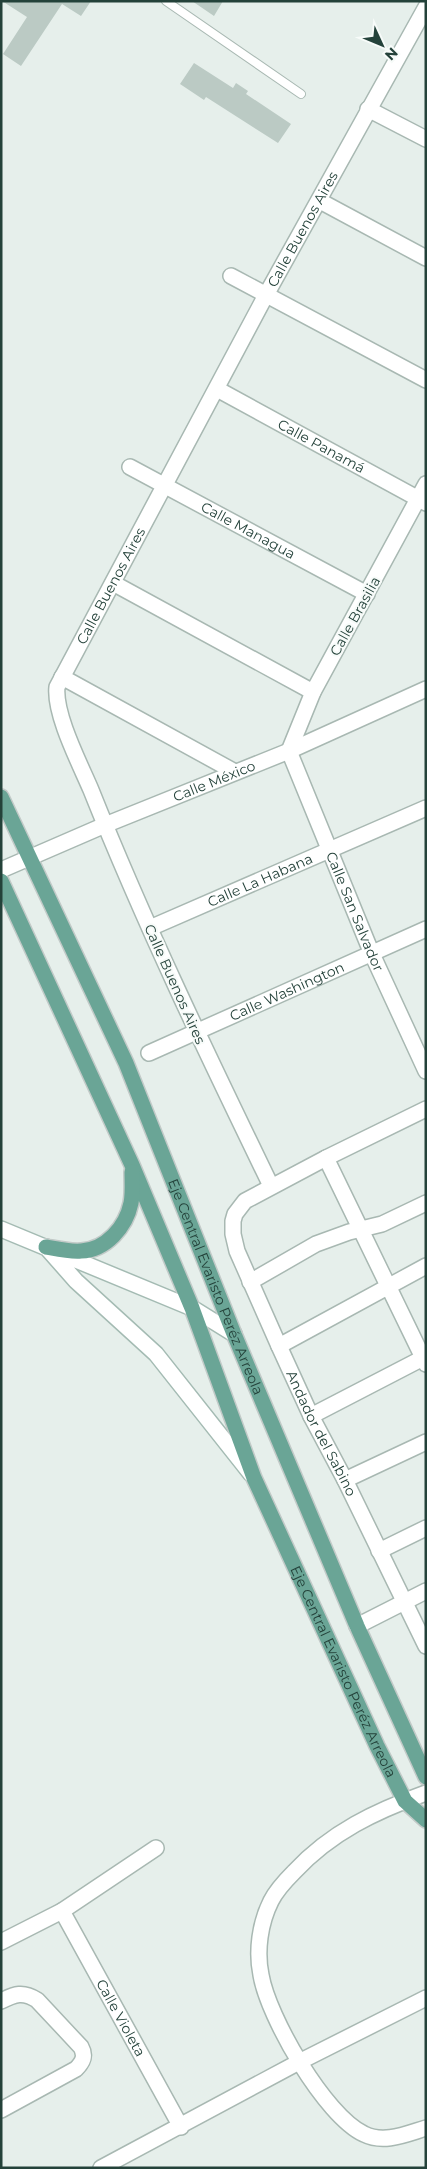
<svg xmlns="http://www.w3.org/2000/svg" width="427" height="2169" font-family="Montserrat,sans-serif">
	<rect width="100%" height="100%" fill="#e6efeb"/>
	<path fill="#bbcac4" d="M 2,1 L 91,1 L 81,16 L 62,4 L 21,66 L 3,54 L 27,17 Z
		M 192,1 L 223,1 L 214,16 Z
		M 194,63 L 233,88 L 236,83 L 248,91 L 246,94 L 291,124 L 278,143 L 206,97 L 204,100 L 180,84 Z"/>
	<g fill="none" stroke-linecap="round" stroke-linejoin="round">
		<g stroke="#a8b8b2" stroke-width="10">
			<path id="lane" d="M 166,1 L 301,94"/>
		</g>
		<g stroke="#a8b8b2" stroke-width="18">
			<g id="street">
				<path d="M 368,109 L 426,139"/>
				<path d="M 320,201 L 426,258"/>
				<path d="M 231,276 L 426,380"/>
				<path id="s1" d="M 217,389 L 426,503"/>
				<path id="s2" d="M 130,467 L 367,594"/>
				<path id="s3" d="M 426,484 L 313,692 L 289,751 L 372,954 L 426,1071"/>
				<path d="M 113,583 L 313,692"/>
				<path d="M 62,677 L 235,772"/>
				<path id="s4" d="M 1,870 L 105,825 L 289,751 L 426,689"/>
				<path id="s5" d="M 150,928 L 426,808"/>
				<path id="s6" d="M 149,1053 L 426,929"/>
				<path id="s7" d="M 426,1109 L 326,1158 L 245,1201 L 235,1214 L 233,1221 L 233,1234 L 237,1251 L 279,1346 L 311,1416 L 345,1480 L 426,1646"/>
				<path d="M 326,1158 L 426,1364"/>
				<path id="s8" d="M 271,1186 C 208,1056 145,925 91,790 C 80,764 54,714 57,687 L 266,295 L 426,7"/>
				<path d="M 250,1282 L 316,1244 L 349,1232 L 382,1224 L 426,1203"/>
				<path d="M 279,1346 L 426,1266"/>
				<path d="M 311,1416 L 423,1358"/>
				<path d="M 345,1480 L 426,1442"/>
				<path d="M 379,1551 L 426,1528"/>
				<path d="M 357,1626 L 426,1591"/>
				<path d="M 426,1793 C 376,1811 331,1832 294,1872 C 286,1880 276,1891 271,1901 C 260,1923 256,1951 261,1975 C 268,2017 325,2116 364,2134 C 384,2144 406,2134 426,2128"/>
				<path id="s9" d="M 62,1911 L 181,2127"/>
				<path d="M 1,1942 L 62,1911 L 156,1848"/>
				<path d="M 1,2001 C 15,1994 23,1991 37,2000 L 81,2047 C 86,2056 83,2062 76,2069 L 1,2110"/>
				<path d="M 101,2168 L 299,2062 L 426,1998"/>
			</g>
		</g>
		<g stroke="#a4bbb3" stroke-width="18">
			<path id="secondary" d="M 1,1229 L 192,1308 L 234,1334
				M 46,1247 L 76,1281 L 156,1354 L 251,1474"/>
		</g>
		<g stroke="#c2cac8" stroke-width="18">
			<g id="primary">
				<path id="s10" d="M 1,797 L 126,1063 L 234,1334 L 357,1626 L 426,1777"/>
				<path id="s11" d="M 1,881 L 132,1165 L 192,1308 L 254,1478 L 377,1746 L 405,1801 L 426,1820"/>
				<path d="M 46,1247 C 57,1249 70,1252 81,1251 C 106,1250 126,1227 131,1203 C 133,1193 132,1182 132,1172"/>
			</g>
		</g>
		<use href="#lane" stroke="#fff" stroke-width="8"/>
		<use href="#street" stroke="#fff" stroke-width="15"/>
		<use href="#secondary" stroke="#fff" stroke-width="15"/>
		<use href="#primary" stroke="#6aa596" stroke-width="15"/>
	</g>
	<g text-anchor="middle" dominant-baseline="central" stroke-width="4" stroke-linejoin="round" paint-order="stroke">
		<g font-size="14" fill="#24423a" stroke="#f7fbf9">
			<text stroke="none"><textPath href="#s8" startOffset="1064">Calle Buenos Aires</textPath></text>
			<text stroke="none"><textPath href="#s1" startOffset="119">Calle Panamá</textPath></text>
			<text stroke="none"><textPath href="#s2" startOffset="134">Calle Managua</textPath></text>
			<text stroke="none"><textPath href="#s8" startOffset="659">Calle Buenos Aires</textPath></text>
			<text transform="translate(355 616) rotate(-61)">Calle Brasilia</text>
			<text stroke="none"><textPath href="#s4" startOffset="231">Calle México</textPath></text>
			<text stroke="none"><textPath href="#s5" startOffset="120">Calle La Habana</textPath></text>
			<text stroke="none"><textPath href="#s3" startOffset="474">Calle San Salvador</textPath></text>
			<text transform="translate(175 984) rotate(66)">Calle Buenos Aires</text>
			<text stroke="none"><textPath href="#s6" startOffset="151">Calle Washington</textPath></text>
			<text stroke="none"><textPath href="#s10" startOffset="535">Eje Central Evaristo Peréz Arreola</textPath></text>
			<text stroke="none"><textPath href="#s7" startOffset="458">Andador del Sabino</textPath></text>
			<text stroke="none"><textPath href="#s11" startOffset="862">Eje Central Evaristo Peréz Arreola</textPath></text>
			<text stroke="none"><textPath href="#s9" startOffset="122">Calle Violeta</textPath></text>
		</g>
	</g>
	<rect width="427" height="2169" fill="none" stroke="#24423a" stroke-width="5"/>
	<g transform="translate(382 45) rotate(134)" stroke="#f7fbf9" stroke-width="4" paint-order="stroke">
	<path d="M0-4L9 19L0 12L-9 19Z" fill="#24423a"/>
	<text y="-8" font-size="14" font-weight="bold" text-anchor="middle" fill="#24423a">N</text>
	</g>
</svg>
